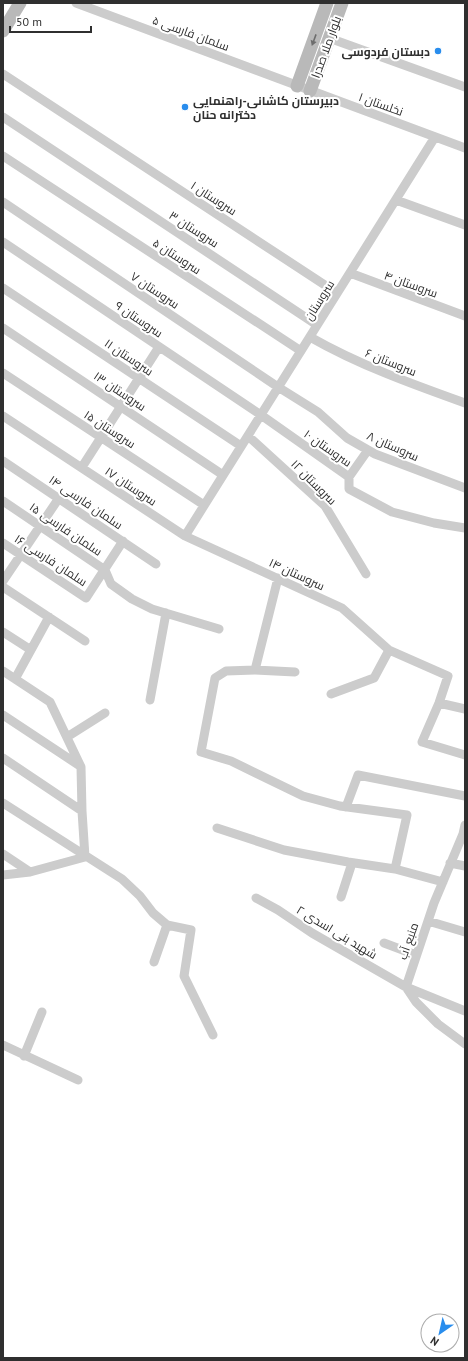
<svg xmlns="http://www.w3.org/2000/svg" width="468" height="1361" font-family="'PT Sans',Cairo,sans-serif">
	<rect width="100%" height="100%" fill="#fff"/>
	<g fill="none" stroke-linecap="round" stroke-linejoin="round">
		<path stroke="#ccc" stroke-width="9" d="M 76,3 L 465,148
			M 329,38 L 465,87
			M 3,74 L 337,293
			M 3,117 L 317,325
			M 3,156 L 301,351
			M 396,200 L 465,225
			M 3,202 L 278,387 L 318,412 L 347,438 L 375,454 L 465,488
			M 3,242 L 261,415 L 349,477 L 349,489 L 392,512 L 434,523 L 465,528
			M 350,273 L 465,316
			M 3,288 L 241,446
			M 3,328 L 223,475
			M 310,337 C 359,365 412,384 465,403
			M 3,373 L 204,505
			M 3,416 L 185,536 L 342,608 L 389,650 L 448,676 L 439,703 L 422,742 L 465,755
			M 248,436 L 325,506 L 366,574
			M 3,461 L 156,564
			M 82,467 L 159,347
			M 349,477 L 368,450
			M 3,501 L 105,570 L 111,584 L 132,599 L 152,609 L 219,629
			M 185,536 L 435,137
			M 3,543 L 86,598 L 123,541
			M 278,578 L 255,670 L 295,672
			M 3,581 L 59,498
			M 3,587 L 85,641
			M 3,632 L 31,650
			M 255,670 L 226,671 L 215,678 L 201,752 L 231,761 L 303,796 L 340,806 L 407,815 L 395,869
			M 3,671 L 50,702 L 81,767 L 82,811 L 85,857
			M 15,679 L 49,617
			M 331,694 L 374,678 L 389,650
			M 150,700 L 166,613
			M 439,703 L 465,709
			M 3,715 L 80,766
			M 67,737 L 105,713
			M 3,758 L 82,811
			M 3,803 L 122,879 L 140,896 L 153,913 L 167,925 L 191,930 L 184,976 L 213,1035
			M 346,807 L 358,775 L 465,796
			M 465,825 L 463,834 L 434,903 L 406,987 L 416,1002 L 438,1024 L 465,1044
			M 217,828 L 284,850 L 348,862 L 395,869 L 443,882
			M 3,854 L 30,872
			M 450,863 L 465,866
			M 3,875 L 30,872 L 85,857
			M 341,897 L 352,863
			M 256,898 L 278,910 L 312,933 L 406,987 L 465,1011
			M 428,921 L 465,932
			M 384,943 L 416,955
			M 154,962 L 167,925
			M 3,1045 L 78,1080
			M 24,1056 L 42,1012"/>
		<path stroke="#b9b9b9" stroke-width="13" d="M 3,31 L 20,3
			M 297,86 L 327,3
			M 310,91 L 342,3"/>
	</g>
	<defs><path id="oneway-solid" d="M-6-.8H1V-3.2L6.5 0L1 3.2V.8H-6Z"/></defs>
	<use fill="#6d6d6d" href="#oneway-solid" transform="translate(314 40) rotate(110)"/>
	<g fill="#298ded" stroke="#fff" stroke-width="1.5">
		<circle cx="438" cy="51" r="4"/>
		<circle cx="185" cy="107" r="4"/>
	</g>
	<g text-anchor="middle" dominant-baseline="central" stroke-width="4" stroke-linejoin="round" paint-order="stroke">
		<g font-size="12" fill="#2f2f2f" stroke="#fff">
			<text transform="translate(191 33) rotate(20)">سلمان فارسی ۵</text>
			<text transform="translate(326 47) rotate(-70)">بلوار ملا صدرا</text>
			<text transform="translate(381 104) rotate(20)">نخلستان ۱</text>
			<text transform="translate(214 198) rotate(33)">سروستان ۱</text>
			<text transform="translate(194 229) rotate(33)">سروستان ۳</text>
			<text transform="translate(177 256) rotate(33)">سروستان ۵</text>
			<text transform="translate(411 284) rotate(20)">سروستان ۴</text>
			<text transform="translate(155 290) rotate(34)">سروستان ۷</text>
			<text transform="translate(319 300) rotate(-58)">سروستان</text>
			<text transform="translate(139 319) rotate(34)">سروستان ۹</text>
			<text transform="translate(129 357) rotate(34)">سروستان ۱۱</text>
			<text transform="translate(391 362) rotate(22)">سروستان ۶</text>
			<text transform="translate(120 391) rotate(34)">سروستان ۱۳</text>
			<text transform="translate(110 429) rotate(33)">سروستان ۱۵</text>
			<text transform="translate(393 446) rotate(24)">سروستان ۸</text>
			<text transform="translate(328 448) rotate(35)">سروستان ۱۰</text>
			<text transform="translate(314 482) rotate(45)">سروستان ۱۲</text>
			<text transform="translate(131 486) rotate(34)">سروستان ۱۷</text>
			<text transform="translate(86 502) rotate(34)">سلمان فارسی ۱۴</text>
			<text transform="translate(66 529) rotate(34)">سلمان فارسی ۱۵</text>
			<text transform="translate(51 560) rotate(33)">سلمان فارسی ۱۶</text>
			<text transform="translate(297 574) rotate(25)">سروستان ۱۴</text>
			<text transform="translate(337 932) rotate(31)">شهید بنی اسدی ۲</text>
			<text transform="translate(408 941) rotate(-71)">منبع آب</text>
		</g>
		<g font-size="12" font-weight="bold" fill="#2f2f2f" stroke="#fff" text-anchor="end">
			<text x="430" y="51">دبستان فردوسی</text>
			<text x="193" y="100" text-anchor="start">دبیرستان کاشانی-راهنمایی<tspan x="193" dy="14">دخترانه حنان</tspan></text>
		</g>
	</g>
	<rect width="468" height="1361" fill="none" stroke="#2f2f2f" stroke-width="8"/>
	<g transform="translate(440 1333) rotate(214)"><circle r="19" fill="#ffffff" stroke="#acacac"/>
	<path d="M0-3L7 15L0 10L-7 15Z" fill="#298ded"/>
	<text y="-6" font-size="11" font-weight="bold" text-anchor="middle" fill="#2f2f2f">N</text>
	</g>
	<path d="M10 26v6h81v-6" fill="none" stroke="#2f2f2f" stroke-width="2"/>
	<text x="16" y="26" font-size="12" fill="#2f2f2f" stroke="#ffffff" stroke-width="3" paint-order="stroke">50 m</text>
</svg>
